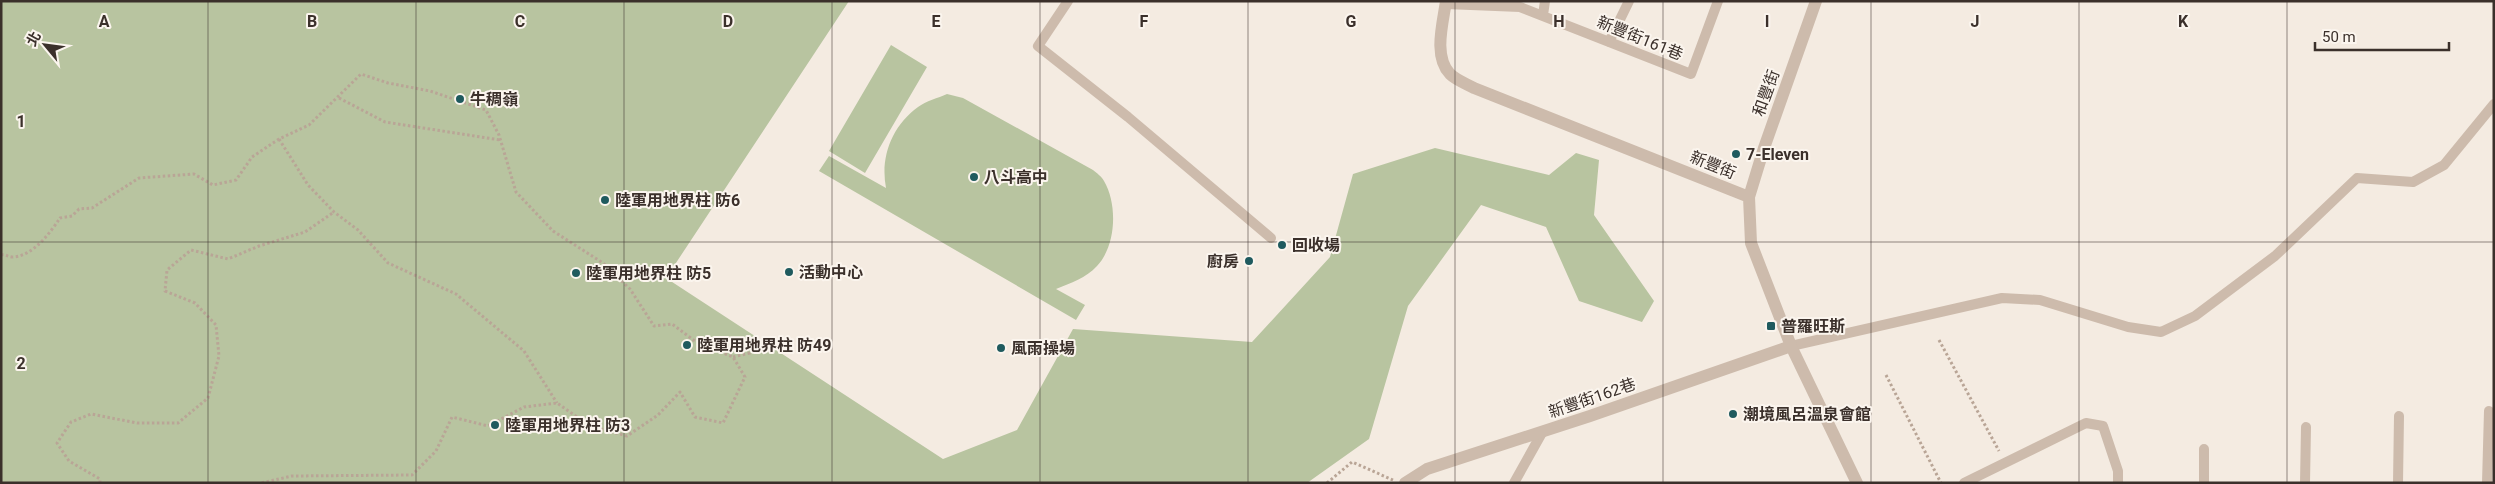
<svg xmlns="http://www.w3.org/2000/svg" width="2495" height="484" font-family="Roboto,'Noto Sans TC',sans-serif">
	<rect width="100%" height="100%" fill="#f4ebe1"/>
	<path fill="#b8c4a0" d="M 1,1 L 849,1 L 666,278 L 943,459 L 1017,430 L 1073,329 L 1252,342 L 1330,257 L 1353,174 L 1435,148 L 1549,175 L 1576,153 L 1599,160 L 1594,215 L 1654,301 L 1642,322 L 1579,301 L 1546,227 L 1481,205 L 1408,306 L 1369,439 L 1307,483 L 1,483 Z
		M 891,45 L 927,67 L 865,173 L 829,151 Z
		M 947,94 L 963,98 L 1093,170 C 1097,173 1102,177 1104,181 C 1118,205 1116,246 1097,266 C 1086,278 1071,283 1056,289 L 1085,305 L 1076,320 L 819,171 L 829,156 L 886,188 C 880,157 892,126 918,107 C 926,101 938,98 947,94 Z"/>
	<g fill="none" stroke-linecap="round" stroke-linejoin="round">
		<path stroke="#b9a596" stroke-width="3" stroke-dasharray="2.5 2.5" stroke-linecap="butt" d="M 339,98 L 385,122 L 500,140
			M 279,139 L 308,185 L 334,212 L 358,230 L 388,263 L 456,294 L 524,351 L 557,403
			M 1,255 C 6,254 8,257 13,257 C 33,256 50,233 60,218 L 72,216 L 79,209 L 92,208 L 139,178 L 194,174 L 213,185 L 236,180 L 252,157 L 279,139 L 309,125 L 361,74 L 388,83 L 430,91 L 486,110 L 499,135 L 516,192 L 553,231 L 603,263 L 630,289 L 654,326 L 672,324 L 696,342 L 733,357 L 745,377 L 723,423 L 695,417 L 680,392 L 658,415 L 627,436 L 590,426 L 557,403 L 524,407 L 488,426 L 452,417 L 436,451 L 412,475 L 292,476 L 261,483
			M 1939,340 L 1999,451
			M 733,357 L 750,353 L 758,338
			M 1886,375 L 1941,483
			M 100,483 L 100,479 L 69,461 L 57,443 L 71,422 L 91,414 L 137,423 L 178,423 L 208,398 L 219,356 L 216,325 L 195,303 L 165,291 L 167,270 L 191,250 L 228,259 L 259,246 L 305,232 L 334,212
			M 1327,483 L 1352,462 L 1393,480"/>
		<path stroke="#cdbbac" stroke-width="10" d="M 1068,1 L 1038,46 L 1128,117 L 1271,238
			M 1446,4 L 1520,7 L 1691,74 L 1718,1
			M 1543,15 L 1545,1
			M 1609,42 L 1629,1
			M 1791,346 L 2002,298 L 2040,300 L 2128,327 L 2161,332 L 2195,316 L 2275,256 L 2357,178 L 2413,182 L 2444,165 L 2494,104
			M 2204,449 L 2204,483
			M 1514,483 L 1543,431
			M 1964,483 L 2086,423 L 2103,426 L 2118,471 L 2118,483
			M 2305,483 L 2306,427
			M 2398,483 L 2399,416
			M 2487,483 L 2489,411"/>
		<path stroke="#cdbbac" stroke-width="12" d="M 1446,1 C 1443,23 1433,56 1450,74 C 1456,80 1467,84 1474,88 L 1749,197
			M 1816,1 L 1764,148 L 1749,197 L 1751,243 L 1791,346 L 1857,483
			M 1405,483 L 1427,469 L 1590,416 L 1791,346"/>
	</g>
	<path fill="none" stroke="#3b302b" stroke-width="1" stroke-opacity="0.55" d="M 208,1 L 208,483M 416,1 L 416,483M 624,1 L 624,483M 832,1 L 832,483M 1040,1 L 1040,483M 1248,1 L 1248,483M 1455,1 L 1455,483M 1663,1 L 1663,483M 1871,1 L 1871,483M 2079,1 L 2079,483M 2287,1 L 2287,483M 1,242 L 2494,242"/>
	<g fill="#1f5a5e" stroke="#fbf5ee" stroke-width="2">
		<circle cx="460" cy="99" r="5"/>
		<circle cx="1736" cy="154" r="5"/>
		<circle cx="974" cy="177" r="5"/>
		<circle cx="605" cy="200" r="5"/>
		<circle cx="1282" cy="245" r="5"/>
		<circle cx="1249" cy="261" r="5"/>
		<circle cx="789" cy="272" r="5"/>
		<circle cx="576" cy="273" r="5"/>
		<rect x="1766" y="321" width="10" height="10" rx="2.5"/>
		<circle cx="687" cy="345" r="5"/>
		<circle cx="1001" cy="348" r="5"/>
		<circle cx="1733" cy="414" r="5"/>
		<circle cx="495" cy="425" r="5"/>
	</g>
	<g text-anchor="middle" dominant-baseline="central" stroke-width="4" stroke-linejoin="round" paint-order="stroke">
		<g font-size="16" fill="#3b302b" stroke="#fbf5ee">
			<text transform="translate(1640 38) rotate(22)">新豐街161巷</text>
			<text transform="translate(1766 93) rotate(-70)">和豐街</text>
			<text transform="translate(1713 165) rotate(22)">新豐街</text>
			<text transform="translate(1592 398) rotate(-19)">新豐街162巷</text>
		</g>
		<g font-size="16" font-weight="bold" fill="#3b302b" stroke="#fbf5ee" text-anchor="start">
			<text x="470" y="99">牛稠嶺</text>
			<text x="1746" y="154">7-Eleven</text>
			<text x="984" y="177">八斗高中</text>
			<text x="615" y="200">陸軍用地界柱 防6</text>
			<text x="1292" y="245">回收場</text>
			<text x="1239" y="261" text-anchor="end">廚房</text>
			<text x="799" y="272">活動中心</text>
			<text x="586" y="273">陸軍用地界柱 防5</text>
			<text x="1781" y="326">普羅旺斯</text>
			<text x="697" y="345">陸軍用地界柱 防49</text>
			<text x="1011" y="348">風雨操場</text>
			<text x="1743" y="414">潮境風呂溫泉會館</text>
			<text x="505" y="425">陸軍用地界柱 防3</text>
		</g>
	</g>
	<g font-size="16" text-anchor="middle" font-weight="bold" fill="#3b302b" stroke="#fbf5ee" stroke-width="4" stroke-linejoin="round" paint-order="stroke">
		<text x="104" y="27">A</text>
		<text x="312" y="27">B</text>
		<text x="520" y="27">C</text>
		<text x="728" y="27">D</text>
		<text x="936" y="27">E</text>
		<text x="1144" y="27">F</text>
		<text x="1351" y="27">G</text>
		<text x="1559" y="27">H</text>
		<text x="1767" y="27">I</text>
		<text x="1975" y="27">J</text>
		<text x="2183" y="27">K</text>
		<text x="21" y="127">1</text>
		<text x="21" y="369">2</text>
	</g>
	<rect width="2495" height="484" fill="none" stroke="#3b302b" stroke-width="5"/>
	<g transform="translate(45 45) rotate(299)" stroke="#fbf5ee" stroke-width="4" paint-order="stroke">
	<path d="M0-4L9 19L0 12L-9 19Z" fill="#3b302b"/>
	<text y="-8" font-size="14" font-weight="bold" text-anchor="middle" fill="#3b302b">北</text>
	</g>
	<path d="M2315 42v8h134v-8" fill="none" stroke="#3b302b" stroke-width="2.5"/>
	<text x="2322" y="42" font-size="15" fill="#3b302b" stroke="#fbf5ee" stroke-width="4" paint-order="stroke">50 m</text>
</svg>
